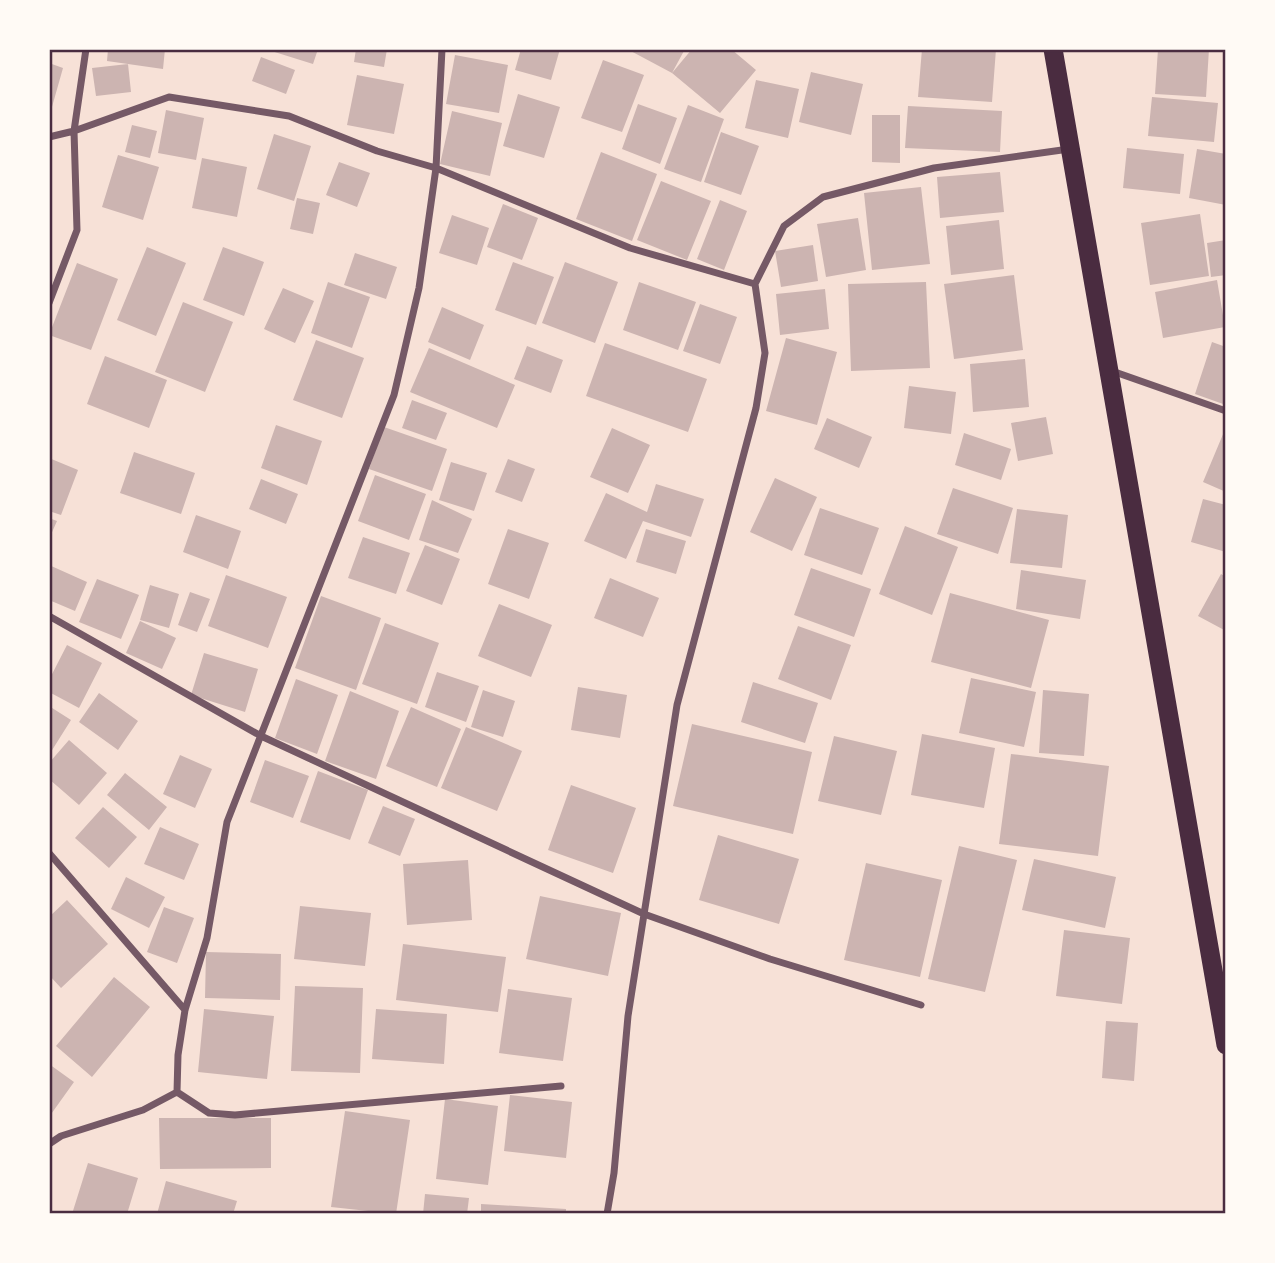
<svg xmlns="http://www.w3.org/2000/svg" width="1275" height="1263" font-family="Rubik,sans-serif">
	<rect width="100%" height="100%" fill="#f7e1d7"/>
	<path fill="#ccb4b1" d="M 108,49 L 165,49 L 163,69 L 107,61 Z
		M 265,49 L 318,49 L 313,64 Z
		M 356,49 L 387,49 L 384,67 L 354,62 Z
		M 521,49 L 560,49 L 551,80 L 515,70 Z
		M 627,49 L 685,49 L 672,73 Z
		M 692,49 L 731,49 L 756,70 L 720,113 L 672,73 Z
		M 922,49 L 996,49 L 992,102 L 918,97 Z
		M 1158,49 L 1209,49 L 1206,97 L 1155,94 Z
		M 455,55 L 508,65 L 499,113 L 446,104 Z
		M 261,57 L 295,70 L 286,94 L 252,81 Z
		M 603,60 L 644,75 L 622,132 L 581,118 Z
		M 49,63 L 63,68 L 50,114 L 49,114 Z
		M 128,64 L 131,92 L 96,96 L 92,68 Z
		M 811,72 L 863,84 L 851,135 L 799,122 Z
		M 357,75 L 404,84 L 394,134 L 347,125 Z
		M 756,80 L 799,89 L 788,138 L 745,128 Z
		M 518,94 L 560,107 L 544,158 L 503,146 Z
		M 1152,97 L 1218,103 L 1214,142 L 1148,136 Z
		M 638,104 L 677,118 L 660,164 L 622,149 Z
		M 688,105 L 724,119 L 701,182 L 664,169 Z
		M 908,106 L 1002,111 L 1000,152 L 905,148 Z
		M 166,110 L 204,118 L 196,160 L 158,153 Z
		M 452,111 L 502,123 L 490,176 L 440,164 Z
		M 872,115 L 900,115 L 900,163 L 872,162 Z
		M 132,125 L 157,131 L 150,158 L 125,152 Z
		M 721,132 L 759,146 L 741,195 L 704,182 Z
		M 274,134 L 311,146 L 294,201 L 257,189 Z
		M 1127,148 L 1184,154 L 1180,194 L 1123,188 Z
		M 1197,149 L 1226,154 L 1226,205 L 1189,198 Z
		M 601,152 L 657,174 L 632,241 L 576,219 Z
		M 118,155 L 159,167 L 143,220 L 102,207 Z
		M 202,158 L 247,167 L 237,217 L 192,208 Z
		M 339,162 L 370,173 L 357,207 L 326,195 Z
		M 1000,172 L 1004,212 L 940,218 L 937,177 Z
		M 661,181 L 711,201 L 687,260 L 637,240 Z
		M 921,187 L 930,264 L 872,270 L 864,193 Z
		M 297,198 L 320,203 L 313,234 L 290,229 Z
		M 720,200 L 747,211 L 724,270 L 697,259 Z
		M 503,204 L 538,218 L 522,260 L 487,247 Z
		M 1200,214 L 1209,276 L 1150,285 L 1141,223 Z
		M 452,215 L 489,228 L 477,265 L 439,253 Z
		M 858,218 L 866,270 L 826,277 L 817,224 Z
		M 999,220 L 1004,269 L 951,275 L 946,226 Z
		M 1226,240 L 1226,275 L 1211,277 L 1207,243 Z
		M 813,245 L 818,281 L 781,287 L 775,251 Z
		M 147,247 L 186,263 L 156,336 L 117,320 Z
		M 223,247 L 264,262 L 244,316 L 203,300 Z
		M 355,253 L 397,267 L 386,299 L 344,285 Z
		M 513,262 L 554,277 L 536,325 L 495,310 Z
		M 565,262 L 618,282 L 595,343 L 542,323 Z
		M 77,263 L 118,279 L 91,350 L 49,335 Z
		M 1014,275 L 1023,350 L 954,359 L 944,284 Z
		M 1217,280 L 1225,327 L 1163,338 L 1155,292 Z
		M 328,282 L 370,297 L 352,348 L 311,333 Z
		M 639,282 L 696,302 L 678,350 L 623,330 Z
		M 926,282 L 930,368 L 851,371 L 848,284 Z
		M 283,288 L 314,301 L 295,343 L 264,329 Z
		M 825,289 L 829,329 L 780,335 L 776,294 Z
		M 183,302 L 233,322 L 205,392 L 155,372 Z
		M 700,304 L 737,317 L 720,364 L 683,351 Z
		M 442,307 L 484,325 L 470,360 L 428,342 Z
		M 786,338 L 837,352 L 817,425 L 766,411 Z
		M 316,340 L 364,358 L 342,418 L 293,400 Z
		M 1212,342 L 1226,347 L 1226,405 L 1195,394 Z
		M 605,343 L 707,379 L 688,432 L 586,396 Z
		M 527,346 L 563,360 L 551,393 L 514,379 Z
		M 429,348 L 515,385 L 497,428 L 410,392 Z
		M 105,356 L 167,380 L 149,428 L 87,404 Z
		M 1025,359 L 1029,407 L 973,412 L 970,364 Z
		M 909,386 L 956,392 L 951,434 L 904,428 Z
		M 412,400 L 447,413 L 436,440 L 402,428 Z
		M 1046,417 L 1053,454 L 1018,461 L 1011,423 Z
		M 827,418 L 872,437 L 859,468 L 814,449 Z
		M 276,425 L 322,441 L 307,485 L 261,468 Z
		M 384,427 L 447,449 L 432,491 L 369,469 Z
		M 1226,427 L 1226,492 L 1203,482 Z
		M 612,428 L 650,445 L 628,493 L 590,477 Z
		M 964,433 L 1011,449 L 1001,480 L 955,465 Z
		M 134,452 L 195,473 L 181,514 L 120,493 Z
		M 49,458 L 78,470 L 61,515 L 49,511 Z
		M 508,459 L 535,469 L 522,502 L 495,492 Z
		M 451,462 L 487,473 L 474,511 L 439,500 Z
		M 375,475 L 426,494 L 409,540 L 358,521 Z
		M 775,478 L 817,497 L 792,551 L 750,532 Z
		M 261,479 L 298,494 L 286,524 L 249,509 Z
		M 656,484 L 704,499 L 691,537 L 643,521 L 626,559 L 584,541 L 606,493 L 647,512 Z
		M 953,488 L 1013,508 L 998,554 L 937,534 Z
		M 1203,499 L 1226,505 L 1226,552 L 1191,542 Z
		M 432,500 L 472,519 L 458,553 L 419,540 Z
		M 820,508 L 879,528 L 862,575 L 804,555 Z
		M 1017,509 L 1068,515 L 1062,568 L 1010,563 Z
		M 196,515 L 241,531 L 228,569 L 183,552 Z
		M 49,518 L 57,521 L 49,539 Z
		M 905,526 L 958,547 L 932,615 L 879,594 Z
		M 508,529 L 549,543 L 529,599 L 488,584 Z
		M 646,529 L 686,541 L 676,574 L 636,562 Z
		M 363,537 L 410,553 L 396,594 L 348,578 Z
		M 425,545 L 460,559 L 442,605 L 406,591 Z
		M 49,565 L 87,582 L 75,611 L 49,600 Z
		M 811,568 L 871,589 L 854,637 L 794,615 Z
		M 1021,570 L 1086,580 L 1080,619 L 1016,609 Z
		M 1221,574 L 1226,577 L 1226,631 L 1198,616 Z
		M 226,575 L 287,597 L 268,648 L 208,626 Z
		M 610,578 L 659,598 L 643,637 L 594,618 Z
		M 97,579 L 139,595 L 121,639 L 79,622 Z
		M 150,585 L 179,594 L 169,628 L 140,620 Z
		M 190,592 L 210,599 L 197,632 L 178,625 Z
		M 950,593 L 1049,620 L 1031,688 L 931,662 Z
		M 321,596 L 381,618 L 356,690 L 295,668 Z
		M 499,604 L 552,625 L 531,677 L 478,656 Z
		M 140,621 L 176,638 L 162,669 L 126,653 Z
		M 385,623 L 439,643 L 417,704 L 362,684 Z
		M 798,626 L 851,645 L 831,700 L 778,679 Z
		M 67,645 L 102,663 L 79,708 L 49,692 L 49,680 Z
		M 204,653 L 258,669 L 245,712 L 191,695 Z
		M 437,672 L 479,686 L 466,722 L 425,707 Z
		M 971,678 L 1036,692 L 1024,747 L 959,733 Z
		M 296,679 L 338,695 L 317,754 L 275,738 Z
		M 753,682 L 818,703 L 805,743 L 741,722 Z
		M 578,687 L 627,695 L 620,738 L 571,730 Z
		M 483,690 L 515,701 L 503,737 L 471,727 Z
		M 1043,690 L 1089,694 L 1084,756 L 1039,753 Z
		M 350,691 L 399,711 L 376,779 L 325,761 Z
		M 99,693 L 138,721 L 118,750 L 79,722 Z
		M 49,706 L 71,720 L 49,755 Z
		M 411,707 L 461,729 L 437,787 L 386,766 Z
		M 692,724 L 812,752 L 793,834 L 673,806 Z
		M 466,727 L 522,751 L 497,811 L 441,788 Z
		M 922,734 L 995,748 L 984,808 L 911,795 Z
		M 834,736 L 897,751 L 881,815 L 818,801 Z
		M 69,740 L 107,773 L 79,805 L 49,779 L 49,763 Z
		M 1011,754 L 1109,766 L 1098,856 L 999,844 Z
		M 180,755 L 212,769 L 195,808 L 163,794 Z
		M 265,760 L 309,776 L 293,818 L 250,802 Z
		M 318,771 L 368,790 L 350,840 L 300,822 Z
		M 125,773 L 167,807 L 149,830 L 107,795 Z
		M 571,785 L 636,808 L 613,873 L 548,850 Z
		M 383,806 L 415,819 L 400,856 L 368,843 Z
		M 103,807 L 137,837 L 109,868 L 75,838 Z
		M 160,827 L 199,844 L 184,880 L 144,864 Z
		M 718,835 L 799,859 L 779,924 L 699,900 Z
		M 959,846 L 1017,860 L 985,992 L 928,979 Z
		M 1034,859 L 1116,877 L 1105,928 L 1022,910 Z
		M 468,860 L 472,920 L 407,925 L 403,864 Z
		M 866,863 L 942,880 L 920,977 L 844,960 Z
		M 126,877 L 165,897 L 149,928 L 111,909 Z
		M 540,896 L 621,913 L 608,976 L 526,959 Z
		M 67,900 L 108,944 L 61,988 L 49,975 L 49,917 Z
		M 300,906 L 371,913 L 365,966 L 294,959 Z
		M 164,907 L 194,918 L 177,963 L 147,952 Z
		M 1064,930 L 1130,938 L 1122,1004 L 1056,996 Z
		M 403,944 L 506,957 L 498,1012 L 396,1000 Z
		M 206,952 L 281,954 L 280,1000 L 205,998 Z
		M 114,977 L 150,1007 L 92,1077 L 56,1046 Z
		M 295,986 L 363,988 L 360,1073 L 291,1071 Z
		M 508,989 L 572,998 L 563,1061 L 499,1053 Z
		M 204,1009 L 274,1016 L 267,1079 L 198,1072 Z
		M 376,1009 L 447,1014 L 444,1064 L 372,1059 Z
		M 1106,1021 L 1138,1023 L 1134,1081 L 1102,1078 Z
		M 49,1064 L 74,1082 L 49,1117 Z
		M 510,1095 L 572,1102 L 566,1158 L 504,1151 Z
		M 445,1099 L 498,1106 L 488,1185 L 436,1179 Z
		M 345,1111 L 410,1120 L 396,1214 L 331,1207 Z
		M 159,1118 L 271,1118 L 271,1168 L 160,1169 Z
		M 88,1163 L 138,1178 L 127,1214 L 72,1214 Z
		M 166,1181 L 237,1201 L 233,1214 L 157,1214 Z
		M 425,1194 L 469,1198 L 467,1214 L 423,1214 Z
		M 481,1204 L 566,1209 L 566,1214 L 481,1214 Z"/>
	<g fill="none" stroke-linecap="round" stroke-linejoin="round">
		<path stroke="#755966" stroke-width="7" d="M 49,137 L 74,131 L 169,97 L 289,116 L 377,151 L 436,168 L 630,248 L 755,284
			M 49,303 L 77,230 L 74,131 L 86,49
			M 1112,371 L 1226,411
			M 49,616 L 261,736 L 644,914 L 770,959 L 921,1005
			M 49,853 L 185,1010
			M 177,1092 L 178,1055 L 185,1010 L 207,938 L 227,822 L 394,395 L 419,288 L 436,168 L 442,49
			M 177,1092 L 209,1113 L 235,1115 L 561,1086
			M 49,1144 L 61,1136 L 143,1110 L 177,1092
			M 607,1214 L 614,1173 L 628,1016 L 677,705 L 756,408 L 765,353 L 755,284 L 784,226 L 823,197 L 934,168 L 1069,149"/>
		<path stroke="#4a2c40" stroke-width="19" d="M 1053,49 L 1226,1045"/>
	</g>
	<rect width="1275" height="1263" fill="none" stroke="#fffaf5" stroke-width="102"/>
	<rect x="51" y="51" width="1173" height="1161" fill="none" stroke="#4a2c40" stroke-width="2.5"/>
</svg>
